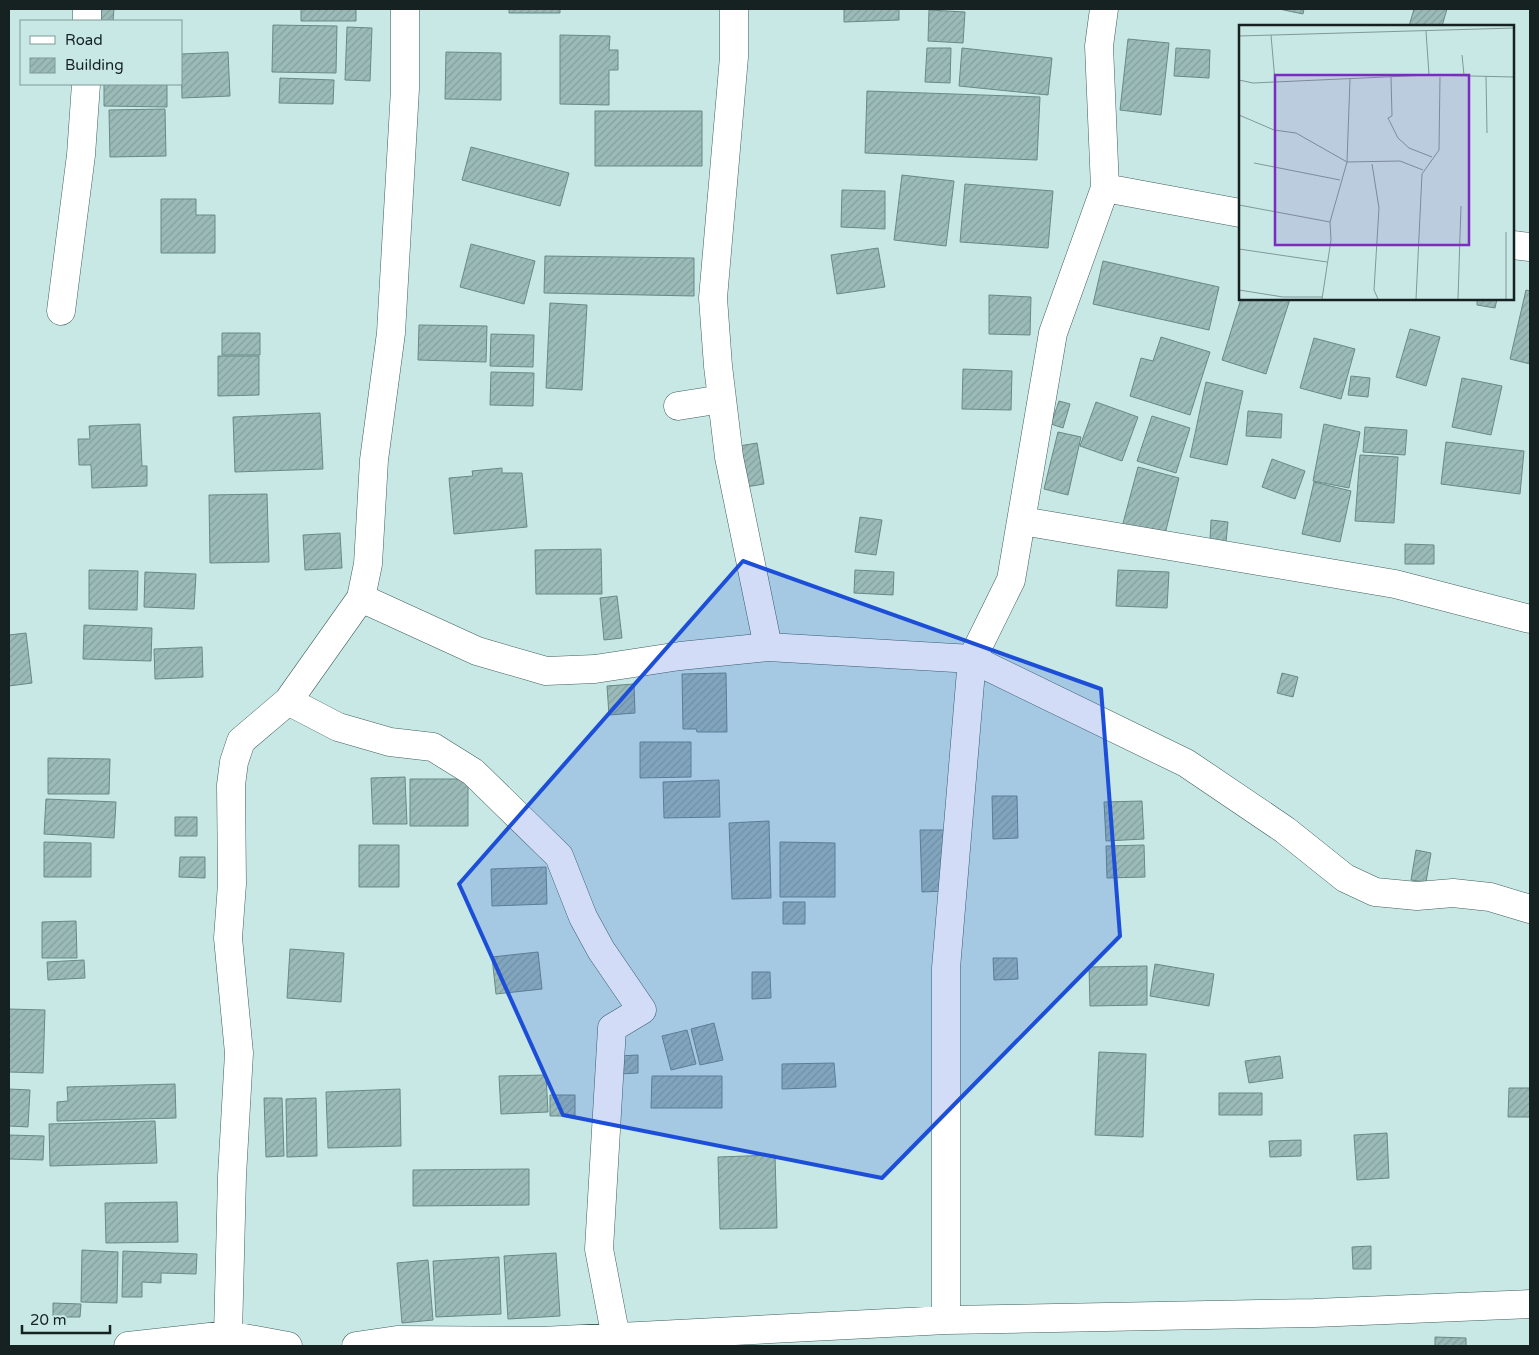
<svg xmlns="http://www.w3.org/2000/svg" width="1539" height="1355" font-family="'Varela Round',sans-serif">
	<defs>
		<pattern id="building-hatch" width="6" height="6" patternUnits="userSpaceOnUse" patternTransform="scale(1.25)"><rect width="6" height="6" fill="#9bbbb8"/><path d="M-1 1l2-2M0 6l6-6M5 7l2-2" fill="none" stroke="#85a09e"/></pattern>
	</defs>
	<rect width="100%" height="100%" fill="#c7e8e5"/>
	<path fill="url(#building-hatch)" stroke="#698986" d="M 90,9 L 114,9 L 113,21 L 89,21 Z
		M 301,9 L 356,9 L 356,21 L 301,21 Z
		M 509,9 L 560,9 L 560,13 L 509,13 Z
		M 844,9 L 899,9 L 899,20 L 844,22 Z
		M 1279,9 L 1304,9 L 1303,14 Z
		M 1414,9 L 1447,9 L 1442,26 L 1409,26 Z
		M 929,10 L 965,12 L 963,43 L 928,41 Z
		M 273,25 L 337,26 L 336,73 L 272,72 Z
		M 347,27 L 372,28 L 370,81 L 345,80 Z
		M 560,35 L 610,36 L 609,50 L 618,50 L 618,70 L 609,70 L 609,105 L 560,104 Z
		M 1128,39 L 1169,43 L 1161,115 L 1120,110 Z
		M 927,48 L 951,48 L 950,83 L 925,82 Z
		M 962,48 L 1052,58 L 1048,95 L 959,86 Z
		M 1176,48 L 1210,50 L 1209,78 L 1174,76 Z
		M 228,52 L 230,96 L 182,98 L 181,54 Z
		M 446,52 L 501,53 L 501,100 L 445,99 Z
		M 280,78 L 334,80 L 333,104 L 279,103 Z
		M 104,84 L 167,84 L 167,107 L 104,106 Z
		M 867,91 L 1040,97 L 1037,160 L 865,153 Z
		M 165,109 L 166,156 L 110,157 L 109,110 Z
		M 595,111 L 702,111 L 702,166 L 595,166 Z
		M 471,147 L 569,173 L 560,206 L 462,180 Z
		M 902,175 L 954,181 L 946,246 L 894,240 Z
		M 965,184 L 1053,191 L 1048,248 L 960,242 Z
		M 842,190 L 885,191 L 885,229 L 841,227 Z
		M 161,199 L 196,199 L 196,215 L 215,215 L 215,253 L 161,253 Z
		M 471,244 L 535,261 L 524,304 L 460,287 Z
		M 878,248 L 885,287 L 837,294 L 831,255 Z
		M 545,256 L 694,258 L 694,296 L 544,293 Z
		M 1103,261 L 1219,287 L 1209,330 L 1093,304 Z
		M 1526,290 L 1530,291 L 1530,364 L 1510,359 Z
		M 989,295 L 1031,297 L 1030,335 L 989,334 Z
		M 1241,299 L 1290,299 L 1266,374 L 1222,360 Z
		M 1477,299 L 1497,299 L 1495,308 L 1477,305 Z
		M 550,303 L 587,305 L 582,390 L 546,388 Z
		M 419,325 L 487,326 L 486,362 L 418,360 Z
		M 1410,329 L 1440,337 L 1426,386 L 1396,377 Z
		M 222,333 L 260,333 L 260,355 L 222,355 Z
		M 491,334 L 534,335 L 533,367 L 490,366 Z
		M 1161,337 L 1210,352 L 1190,415 L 1130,396 L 1141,358 L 1153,361 Z
		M 1314,338 L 1355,349 L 1341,399 L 1300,388 Z
		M 218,356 L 259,356 L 259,395 L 218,396 Z
		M 963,369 L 1012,371 L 1011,410 L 962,409 Z
		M 491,372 L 534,373 L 533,406 L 490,405 Z
		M 1351,376 L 1370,378 L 1368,397 L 1348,395 Z
		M 1462,378 L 1502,386 L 1491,435 L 1452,427 Z
		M 1206,382 L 1243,391 L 1227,465 L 1190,457 Z
		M 1059,401 L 1070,404 L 1063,428 L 1051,424 Z
		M 1096,402 L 1138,417 L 1122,461 L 1080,446 Z
		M 1248,411 L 1282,414 L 1281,438 L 1246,436 Z
		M 320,413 L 323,469 L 235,472 L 233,417 Z
		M 1152,416 L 1190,428 L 1176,473 L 1137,461 Z
		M 140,424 L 142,466 L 147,466 L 147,486 L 92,488 L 91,465 L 79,465 L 78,439 L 90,439 L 89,426 Z
		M 1324,424 L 1360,432 L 1349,488 L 1313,481 Z
		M 1365,427 L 1407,430 L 1405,455 L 1363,452 Z
		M 1058,432 L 1081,437 L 1068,495 L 1044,489 Z
		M 1446,442 L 1524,451 L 1520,494 L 1441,484 Z
		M 757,443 L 764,484 L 746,487 L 739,446 Z
		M 1360,455 L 1398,457 L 1394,523 L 1355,521 Z
		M 1272,459 L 1305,471 L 1295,499 L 1262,487 Z
		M 1138,467 L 1179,478 L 1164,538 L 1122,527 Z
		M 502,468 L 502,473 L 522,473 L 527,527 L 454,534 L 449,478 L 473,476 L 472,471 Z
		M 1314,482 L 1351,491 L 1340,542 L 1302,534 Z
		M 267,494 L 269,562 L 210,563 L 209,495 Z
		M 860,517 L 882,520 L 876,555 L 855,552 Z
		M 1211,520 L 1228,522 L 1226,542 L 1210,540 Z
		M 340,533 L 342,568 L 305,570 L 303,535 Z
		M 1405,544 L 1434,545 L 1434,564 L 1405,564 Z
		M 601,549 L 602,594 L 536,594 L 535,550 Z
		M 89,570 L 138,571 L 137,610 L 89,609 Z
		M 855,570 L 894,572 L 893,595 L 854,593 Z
		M 1118,570 L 1169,572 L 1167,608 L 1116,606 Z
		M 145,572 L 196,574 L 194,609 L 144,607 Z
		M 617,596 L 622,638 L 604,640 L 600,598 Z
		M 84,625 L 152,628 L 151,661 L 83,659 Z
		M 26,633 L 32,683 L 9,686 L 9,635 Z
		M 202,647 L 203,677 L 155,679 L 154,649 Z
		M 726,673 L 727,732 L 697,732 L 696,729 L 683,729 L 682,674 Z
		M 1282,673 L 1298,677 L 1293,697 L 1277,693 Z
		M 634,684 L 635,713 L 609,715 L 607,686 Z
		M 640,742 L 691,742 L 691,777 L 640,778 Z
		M 48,758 L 110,759 L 109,794 L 48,794 Z
		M 405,777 L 407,824 L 373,824 L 371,778 Z
		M 410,779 L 468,779 L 468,826 L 410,826 Z
		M 719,780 L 720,817 L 664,818 L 663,782 Z
		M 992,796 L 1017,796 L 1018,838 L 993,839 Z
		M 46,799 L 116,802 L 114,838 L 44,834 Z
		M 1142,801 L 1144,839 L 1106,841 L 1104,802 Z
		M 175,817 L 197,817 L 197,836 L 175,836 Z
		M 769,821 L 771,898 L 732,899 L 729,823 Z
		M 920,830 L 945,830 L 946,891 L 922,892 Z
		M 44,842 L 91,843 L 91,877 L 44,877 Z
		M 780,842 L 835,843 L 835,897 L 780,897 Z
		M 359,845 L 399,845 L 399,887 L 359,887 Z
		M 1144,845 L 1145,877 L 1107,878 L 1106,846 Z
		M 1416,850 L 1431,853 L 1426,882 L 1411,880 Z
		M 180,857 L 205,857 L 205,878 L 179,877 Z
		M 546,867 L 547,904 L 492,906 L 491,869 Z
		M 783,902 L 805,902 L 805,924 L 783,924 Z
		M 76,921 L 77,958 L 42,958 L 42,922 Z
		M 290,949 L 344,953 L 341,1002 L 287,998 Z
		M 538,952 L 542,989 L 496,994 L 492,957 Z
		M 993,958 L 1017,958 L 1018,979 L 994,980 Z
		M 84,960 L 85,978 L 48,980 L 47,962 Z
		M 1155,964 L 1214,974 L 1209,1006 L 1150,996 Z
		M 1147,966 L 1147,1005 L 1090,1006 L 1089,967 Z
		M 752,972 L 770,972 L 771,998 L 752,999 Z
		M 9,1009 L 45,1010 L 43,1073 L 9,1072 Z
		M 714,1023 L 723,1060 L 700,1065 L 691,1029 Z
		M 687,1030 L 696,1064 L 671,1070 L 662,1036 Z
		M 1099,1052 L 1146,1054 L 1143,1137 L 1095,1135 Z
		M 638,1055 L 638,1073 L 619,1074 L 618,1056 Z
		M 1280,1056 L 1283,1078 L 1249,1083 L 1245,1061 Z
		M 834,1063 L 836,1087 L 782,1089 L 782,1064 Z
		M 546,1075 L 548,1112 L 501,1114 L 499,1076 Z
		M 652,1076 L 722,1076 L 722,1108 L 651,1108 Z
		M 175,1084 L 176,1118 L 57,1121 L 57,1102 L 68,1101 L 67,1087 Z
		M 1509,1088 L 1530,1088 L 1530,1117 L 1508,1117 Z
		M 9,1089 L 30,1090 L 28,1127 L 9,1126 Z
		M 400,1089 L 401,1146 L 328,1148 L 326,1092 Z
		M 1219,1093 L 1262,1093 L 1262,1115 L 1219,1115 Z
		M 550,1095 L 575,1095 L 575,1116 L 550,1116 Z
		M 264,1098 L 282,1098 L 284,1156 L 266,1157 Z
		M 316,1098 L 317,1156 L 287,1157 L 286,1099 Z
		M 155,1121 L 157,1163 L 50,1166 L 49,1124 Z
		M 1387,1133 L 1389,1178 L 1357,1180 L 1354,1135 Z
		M 9,1135 L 44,1136 L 43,1160 L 9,1159 Z
		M 1301,1140 L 1301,1156 L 1270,1157 L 1269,1141 Z
		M 775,1155 L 777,1228 L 720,1229 L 718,1157 Z
		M 529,1169 L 529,1205 L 413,1206 L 413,1170 Z
		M 177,1202 L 178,1242 L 106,1243 L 105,1203 Z
		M 1371,1246 L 1371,1269 L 1353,1269 L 1352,1247 Z
		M 82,1250 L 118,1252 L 117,1303 L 81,1302 Z
		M 123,1251 L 197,1254 L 196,1274 L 161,1273 L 161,1283 L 142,1282 L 142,1297 L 122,1297 Z
		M 556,1253 L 560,1316 L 508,1319 L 504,1256 Z
		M 499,1257 L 501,1314 L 436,1317 L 433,1261 Z
		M 428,1260 L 433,1320 L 402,1323 L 397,1263 Z
		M 53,1303 L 81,1304 L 80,1317 L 53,1317 Z
		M 1435,1337 L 1466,1338 L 1466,1346 L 1435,1346 Z"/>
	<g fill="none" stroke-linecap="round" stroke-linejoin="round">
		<g stroke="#415f5d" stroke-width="29">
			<path id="street" d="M 87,9 L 87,21
				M 734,9 L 734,57 L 713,298 L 718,366 L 729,457 L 768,647
				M 1105,188 L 1240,213
				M 1513,245 L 1530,247
				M 61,311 L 81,155 L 86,84
				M 678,406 L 722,399
				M 1022,521 L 1395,584 L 1530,619
				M 361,598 L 477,651 L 546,671 L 595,669 L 680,656 L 768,647 L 972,659 L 1186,763 L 1285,830 L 1345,878 L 1375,892 L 1417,896 L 1453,893 L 1490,897 L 1530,909
				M 288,701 L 338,727 L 390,742 L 433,747 L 473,772 L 559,856 L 583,917 L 601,950 L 642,1010 L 612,1028 L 599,1249 L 616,1338
				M 946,1320 L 946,968 L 972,659 L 1011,580 L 1053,333 L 1105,188 L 1099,46 L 1104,9
				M 228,1335 L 232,1176 L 239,1053 L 228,938 L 232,884 L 231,785 L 234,762 L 241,741 L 288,701 L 361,598 L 368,564 L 374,460 L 391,333 L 405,89 L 405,9
				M 128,1346 L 228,1335 L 288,1346
				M 356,1346 L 397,1340 L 542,1341 L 946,1320 L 1314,1313 L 1530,1304"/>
		</g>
		<use href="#street" stroke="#fff" stroke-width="28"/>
	</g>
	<path fill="#1d4ed8" fill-opacity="0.2" stroke="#1d4ed8" stroke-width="4" stroke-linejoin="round" d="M 743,561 L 1101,689 L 1120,936 L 882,1178 L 563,1115 L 459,884 Z"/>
	<g transform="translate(1239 25)">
		<rect width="275" height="275" fill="#c7e8e5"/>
		<path fill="none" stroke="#809997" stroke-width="1" d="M 187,6 L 190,50M 32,10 L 36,56M 0,11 L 275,3M 223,30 L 225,50M 247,51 L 248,108M 152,52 L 153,91 L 149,93 L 159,113 L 170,123 L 193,132M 0,55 L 14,58 L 190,50 L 275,52M 0,90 L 35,105 L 57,108 L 108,137 L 161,136 L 184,145M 15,138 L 101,155M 133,139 L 140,183 L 135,265 L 139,274M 0,180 L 91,197M 267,207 L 267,274M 0,224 L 88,237M 0,265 L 44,272 L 83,272M 83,274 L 92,215 L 91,197 L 108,137 L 111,54M 177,274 L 183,149 L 200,125 L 201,52M 219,274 L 222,181"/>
		<path fill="#7b2cbf" fill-opacity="0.15" stroke="#7b2cbf" stroke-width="2.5" d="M 36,50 L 230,50 L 230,220 L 36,220 Z"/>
		<rect width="275" height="275" fill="none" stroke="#152221" stroke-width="2.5"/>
	</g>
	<rect width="1539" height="1355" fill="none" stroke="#152221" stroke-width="20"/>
	<rect x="20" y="20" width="162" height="65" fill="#c7e8e5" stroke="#809997"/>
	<rect x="30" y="36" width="25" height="8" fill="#ffffff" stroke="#809997"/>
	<text x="65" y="45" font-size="15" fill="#152221">Road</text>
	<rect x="30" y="58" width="25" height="15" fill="url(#building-hatch)" stroke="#809997"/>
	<text x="65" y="70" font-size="15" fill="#152221">Building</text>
	<path d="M22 1325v8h88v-8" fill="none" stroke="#152221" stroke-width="2.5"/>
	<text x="30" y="1325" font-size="15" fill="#152221" stroke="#c7e8e5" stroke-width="4" paint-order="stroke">20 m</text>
</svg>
